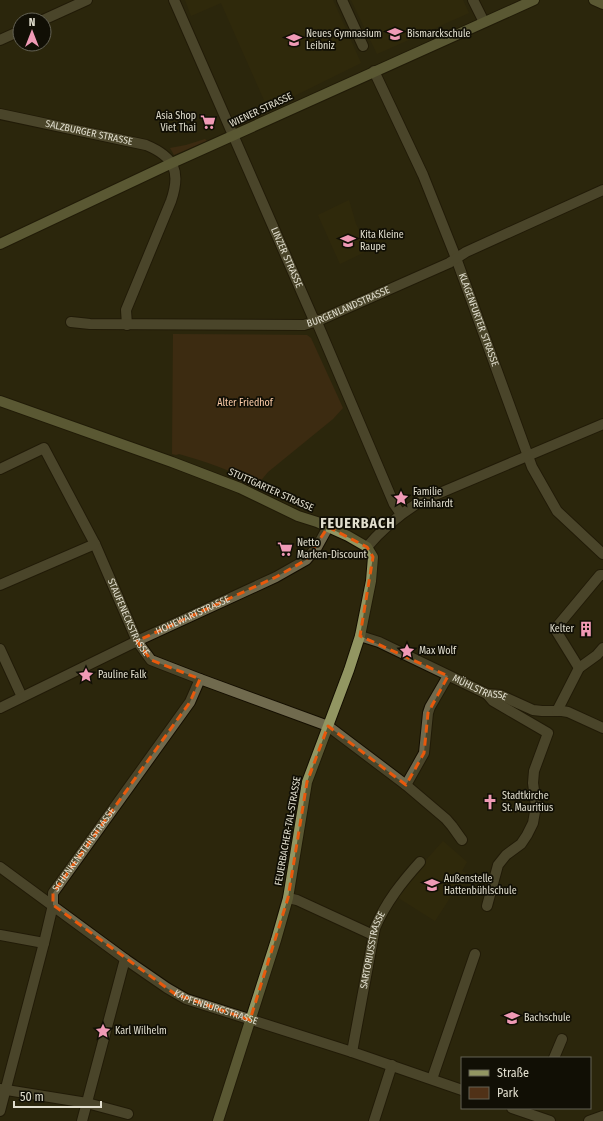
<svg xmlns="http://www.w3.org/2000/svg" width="603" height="1121" font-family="'Fira Sans Condensed',sans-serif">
	<rect width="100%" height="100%" fill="#2c260c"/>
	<path fill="#342d0a" d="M 185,0 L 333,0 L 361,63 L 268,109 L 221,3 L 191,16 Z
		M 351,0 L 463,0 L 469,13 L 377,54 Z
		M 349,200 L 356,224 L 360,232 L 363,231 L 371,249 L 340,264 L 318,215 Z
		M 443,841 L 467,862 L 462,871 L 466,873 L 435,921 L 397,897 L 419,868 Z"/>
	<path fill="#503117" d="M 205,139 L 207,141 L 174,155 L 170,148 L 186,145 Z
		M 173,334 L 307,335 L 311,338 L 343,408 L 333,419 L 268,472 L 258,484 C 233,471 207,462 179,454 L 176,455 L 172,454 Z"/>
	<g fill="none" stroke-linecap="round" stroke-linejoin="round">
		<g stroke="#140e00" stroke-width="12">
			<g id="minor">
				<path id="s1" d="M 174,0 L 313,318 L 316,320 L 394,504 L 401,514"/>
				<path d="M 342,0 L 363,46"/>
				<path d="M 473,0 L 484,22"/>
				<path d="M 43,20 L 87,0"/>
				<path d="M 0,40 L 20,31"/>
				<path id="s2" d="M 374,71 L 423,175 L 456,258 L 532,467 L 557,511 L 603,554"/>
				<path id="s3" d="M 0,114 L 146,145 C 175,157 181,172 171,201 L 126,310 L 127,325"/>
				<path id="s4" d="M 71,322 L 90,324 L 304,325 L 320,320 L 449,263 L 466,252 L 603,190"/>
				<path id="s5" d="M 0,469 L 44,448 L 95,544 L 137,641 L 151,660 L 200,679 L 328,726 L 406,785 L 446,819 L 452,826 L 462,840"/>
				<path d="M 367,547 C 383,528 400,514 421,501 L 603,424"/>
				<path d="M 0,585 L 95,544"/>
				<path id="s6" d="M 360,636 L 379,642 L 487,694 L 500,695 L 533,710 L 542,711 L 562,711 L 568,712 L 603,728"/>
				<path d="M 0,649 L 22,697"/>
				<path d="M 579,668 L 555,629 L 600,575 L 603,575"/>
				<path d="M 487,694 L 493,701 L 548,733 L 534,771 L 533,783 L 536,806 L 533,823 L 527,835 L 521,844 L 506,855 L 498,865 L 487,906"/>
				<path id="s7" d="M 0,708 L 137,641 L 276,577 L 306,560 L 317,547 L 328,527"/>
				<path d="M 557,711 L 579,668 L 597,655 L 603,648"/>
				<path d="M 406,785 L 424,753 L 428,713 L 430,707 L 448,676"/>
				<path id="s8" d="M 0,867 L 125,959 L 167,988 L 186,999 L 352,1052 L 462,1090"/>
				<path d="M 288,898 L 297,900 L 373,935"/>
				<path d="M 0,935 L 44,943"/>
				<path id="s9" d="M 352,1052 L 375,928 C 386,902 402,882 420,862"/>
				<path d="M 554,1058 L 562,1039"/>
				<path d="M 432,1079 L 475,954"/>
				<path d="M 0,1089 L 87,1103 L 128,1114"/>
				<path d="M 512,1108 L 550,1121"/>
				<path id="s10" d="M 0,1111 L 44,943 L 53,905 L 53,893 L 190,702 L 200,679"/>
				<path d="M 82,1121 L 125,959"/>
				<path d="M 374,1121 L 392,1065"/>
				<path d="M 589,1121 L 603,1116"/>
			</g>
		</g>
		<g stroke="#140e00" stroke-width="12">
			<path id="major" d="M 594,0 L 603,4
				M 0,244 L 172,163 L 534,0
				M 0,401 L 172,462 L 240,488 L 298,516 L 317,522 L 348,536 L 367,547 L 373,557 L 371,581 L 360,636 L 349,670 L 307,782 L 288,898 L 276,940 L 218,1121"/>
		</g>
		<use href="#minor" stroke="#706a4e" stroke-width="10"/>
		<use href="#major" stroke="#929662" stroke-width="10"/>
	</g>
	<path d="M0 0H603V1121H0ZM 328,527 L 367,547 L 373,557 L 360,636 L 448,676 L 428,713 L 424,753 L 406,785 L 328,726 L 307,782 L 288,898 L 250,1020 L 175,994 L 53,905 L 53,893 L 190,702 L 200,679 L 151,660 L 137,641 L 276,577 L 306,560 Z" fill="#2c260c" fill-opacity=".55" fill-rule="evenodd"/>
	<path fill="none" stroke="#e8590c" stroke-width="3" stroke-dasharray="8 5" stroke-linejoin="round" d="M 328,527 L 367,547 L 373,557 L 360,636 L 448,676 L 428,713 L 424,753 L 406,785 L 328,726 L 307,782 L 288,898 L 250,1020 L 175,994 L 53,905 L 53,893 L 190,702 L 200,679 L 151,660 L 137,641 L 276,577 L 306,560 Z"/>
	<defs>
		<g id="school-bare" transform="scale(1.2)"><path d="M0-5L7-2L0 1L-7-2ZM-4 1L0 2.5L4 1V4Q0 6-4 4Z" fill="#f09ab6" stroke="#110f05" stroke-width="2.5" paint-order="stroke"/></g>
		<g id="supermarket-bare" transform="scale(1.2)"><path d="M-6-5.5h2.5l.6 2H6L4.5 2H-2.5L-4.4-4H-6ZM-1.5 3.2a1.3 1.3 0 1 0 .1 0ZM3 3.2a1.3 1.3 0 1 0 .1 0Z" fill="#f09ab6" stroke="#110f05" stroke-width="2.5" paint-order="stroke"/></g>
		<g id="sight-bare" transform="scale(1.2)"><path d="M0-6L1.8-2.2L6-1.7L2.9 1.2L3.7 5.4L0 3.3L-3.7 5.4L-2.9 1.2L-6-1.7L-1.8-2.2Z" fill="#f09ab6" stroke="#110f05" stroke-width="2.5" paint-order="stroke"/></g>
		<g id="building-bare" transform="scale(1.2)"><path d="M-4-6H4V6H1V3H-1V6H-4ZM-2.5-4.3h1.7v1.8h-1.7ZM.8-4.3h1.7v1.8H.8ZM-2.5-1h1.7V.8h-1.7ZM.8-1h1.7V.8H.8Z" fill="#f09ab6" stroke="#110f05" stroke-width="2.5" paint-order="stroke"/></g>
		<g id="church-bare" transform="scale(1.2)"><path d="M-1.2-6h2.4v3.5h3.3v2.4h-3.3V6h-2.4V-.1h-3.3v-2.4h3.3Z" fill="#f09ab6" stroke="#110f05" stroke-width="2.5" paint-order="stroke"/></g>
	</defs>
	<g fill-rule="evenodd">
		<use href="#school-bare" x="395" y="34"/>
		<use href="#school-bare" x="294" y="40"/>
		<use href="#supermarket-bare" x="208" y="122"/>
		<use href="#school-bare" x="348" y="241"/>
		<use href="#sight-bare" x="401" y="498"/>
		<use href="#supermarket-bare" x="285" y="549"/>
		<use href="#building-bare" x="586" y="629"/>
		<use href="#sight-bare" x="407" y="651"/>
		<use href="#sight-bare" x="86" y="675"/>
		<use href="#church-bare" x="490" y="802"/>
		<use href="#school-bare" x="432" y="885"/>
		<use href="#school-bare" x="512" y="1018"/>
		<use href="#sight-bare" x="103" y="1031"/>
	</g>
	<g text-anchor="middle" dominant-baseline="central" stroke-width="3.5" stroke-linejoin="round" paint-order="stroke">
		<g font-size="10" fill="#e1dece" stroke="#110f05" text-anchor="start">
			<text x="306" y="34">Neues Gymnasium<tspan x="306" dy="12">Leibniz</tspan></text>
			<text x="407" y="34">Bismarckschule</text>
			<text x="196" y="116" text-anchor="end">Asia Shop<tspan x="196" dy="12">Viet Thai</tspan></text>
			<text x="360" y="235">Kita Kleine<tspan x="360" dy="12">Raupe</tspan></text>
			<text x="413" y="492">Familie<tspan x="413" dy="12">Reinhardt</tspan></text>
			<text x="297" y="543">Netto<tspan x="297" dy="12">Marken-Discount</tspan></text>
			<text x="574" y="629" text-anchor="end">Kelter</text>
			<text x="419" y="651">Max Wolf</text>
			<text x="98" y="675">Pauline Falk</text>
			<text x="502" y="796">Stadtkirche<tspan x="502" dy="12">St. Mauritius</tspan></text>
			<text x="444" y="879">Außenstelle<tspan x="444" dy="12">Hattenbühlschule</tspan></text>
			<text x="524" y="1018">Bachschule</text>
			<text x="115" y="1031">Karl Wilhelm</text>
		</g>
		<g font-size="10" fill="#e1dece" stroke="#110f05">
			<text transform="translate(261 110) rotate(-25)">WIENER STRASSE</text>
			<text stroke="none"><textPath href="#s3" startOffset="91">SALZBURGER STRASSE</textPath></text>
			<text stroke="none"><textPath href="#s1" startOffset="281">LINZER STRASSE</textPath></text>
			<text stroke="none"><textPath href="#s4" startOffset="281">BURGENLANDSTRASSE</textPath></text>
			<text stroke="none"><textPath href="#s2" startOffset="270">KLAGENFURTER STRASSE</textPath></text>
			<text transform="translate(271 490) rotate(24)">STUTTGARTER STRASSE</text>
			<text stroke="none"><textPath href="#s7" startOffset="214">HOHEWARTSTRASSE</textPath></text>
			<text stroke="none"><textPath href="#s5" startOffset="238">STAUFENECKSTRASSE</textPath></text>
			<text stroke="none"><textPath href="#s6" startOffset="131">MÜHLSTRASSE</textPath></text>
			<text transform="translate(288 831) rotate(-80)">FEUERBACHER-TAL-STRASSE</text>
			<text stroke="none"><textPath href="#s10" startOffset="278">SCHENKENSTEINSTRASSE</textPath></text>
			<text stroke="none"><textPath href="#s9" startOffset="104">SARTORIUSSTRASSE</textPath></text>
			<text stroke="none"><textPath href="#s8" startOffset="259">KAPFENBURGSTRASSE</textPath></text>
		</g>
		<g font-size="10" fill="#fbcba8" stroke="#110f05">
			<text x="245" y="403">Alter Friedhof</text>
		</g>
		<g font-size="14" font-weight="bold" letter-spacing="1" fill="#e1dece" stroke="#110f05">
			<text x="358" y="523">FEUERBACH</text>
		</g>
	</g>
	<rect x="461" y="1057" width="130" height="52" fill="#110f05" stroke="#646255"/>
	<rect x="469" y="1070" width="20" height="6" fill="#929662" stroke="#646255"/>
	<text x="497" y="1077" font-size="12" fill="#e1dece">Straße</text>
	<rect x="469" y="1087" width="20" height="12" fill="#503117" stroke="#646255"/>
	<text x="497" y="1097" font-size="12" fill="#e1dece">Park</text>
	<g transform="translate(32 32)"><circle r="19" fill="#110f05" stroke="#646255"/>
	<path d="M0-3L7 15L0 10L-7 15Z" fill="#f09ab6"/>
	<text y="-6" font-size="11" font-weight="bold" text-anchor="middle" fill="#e1dece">N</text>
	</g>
	<path d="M14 1101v6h87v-6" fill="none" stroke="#e1dece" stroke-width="2"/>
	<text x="20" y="1101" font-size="12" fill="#e1dece" stroke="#110f05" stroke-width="3" paint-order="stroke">50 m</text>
</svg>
